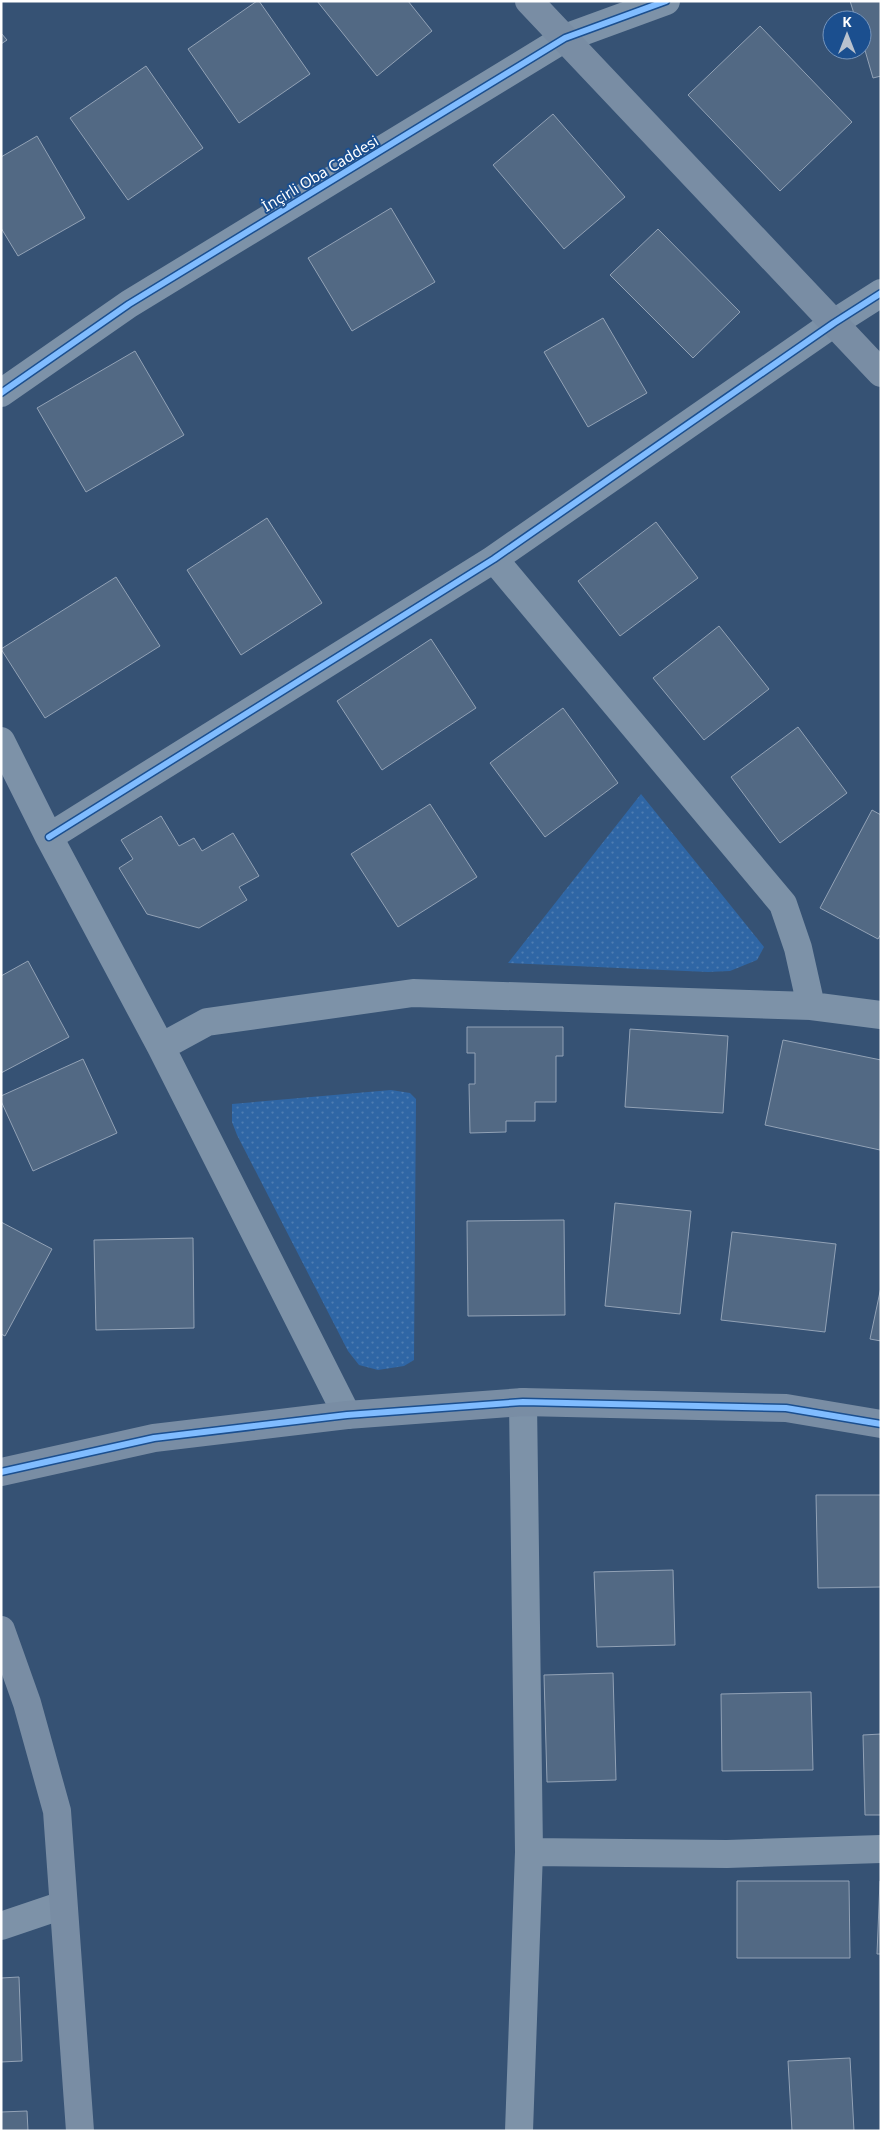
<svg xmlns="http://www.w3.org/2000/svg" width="882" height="2132" font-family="'Noto Sans',sans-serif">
	<defs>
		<pattern id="park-dots" width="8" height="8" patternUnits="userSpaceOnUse" patternTransform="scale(1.25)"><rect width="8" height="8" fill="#2f66a5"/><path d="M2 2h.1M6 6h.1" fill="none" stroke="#4e7db2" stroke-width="1.8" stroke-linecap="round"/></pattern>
	</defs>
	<rect width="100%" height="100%" fill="#365274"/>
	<path fill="url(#park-dots)" d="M 641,794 L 764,947 L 757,960 L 730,971 L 708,972 L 508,963 Z
		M 391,1090 L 410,1093 L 416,1099 L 414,1360 L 404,1366 L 378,1370 L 359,1365 L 348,1351 L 237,1135 L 232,1122 L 232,1104 Z"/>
	<path fill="#526984" stroke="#92a2b6" d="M 257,1 L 259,1 L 310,74 L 239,123 L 188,49 Z
		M 317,1 L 408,1 L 432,31 L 377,76 Z
		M 850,1 L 881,1 L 881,76 L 873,78 L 862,40 L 862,20 L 856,20 Z
		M 760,26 L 852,122 L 780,191 L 688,95 Z
		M 1,33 L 7,40 L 1,44 Z
		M 146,66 L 203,148 L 128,200 L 70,118 Z
		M 553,114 L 625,197 L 564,249 L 493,165 Z
		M 37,136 L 85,218 L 18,256 L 1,228 L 1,157 Z
		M 391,208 L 435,282 L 352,331 L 308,258 Z
		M 658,229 L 740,312 L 693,358 L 610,275 Z
		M 603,318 L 647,393 L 588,427 L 544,352 Z
		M 135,351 L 184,435 L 86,492 L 37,408 Z
		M 267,518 L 322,603 L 241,655 L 187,570 Z
		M 656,522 L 698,578 L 620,636 L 578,581 Z
		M 116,577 L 160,646 L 45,718 L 1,649 Z
		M 719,626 L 769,689 L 704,740 L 653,678 Z
		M 431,639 L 476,708 L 382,770 L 337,701 Z
		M 563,708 L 618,783 L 545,837 L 490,763 Z
		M 798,727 L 847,793 L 780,843 L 731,777 Z
		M 430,804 L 477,877 L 398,927 L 351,854 Z
		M 872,810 L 881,815 L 881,934 L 878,939 L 820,908 Z
		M 161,816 L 179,846 L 194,838 L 202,851 L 233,833 L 259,876 L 239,887 L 247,900 L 199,928 L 147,914 L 119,868 L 133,859 L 121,840 Z
		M 28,961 L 69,1037 L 1,1073 L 1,976 Z
		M 467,1027 L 563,1027 L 563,1056 L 556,1056 L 556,1102 L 535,1102 L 535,1121 L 506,1121 L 506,1132 L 470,1133 L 469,1084 L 475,1084 L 475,1053 L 467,1053 Z
		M 630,1029 L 728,1036 L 723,1113 L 625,1107 Z
		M 783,1040 L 881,1060 L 880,1150 L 765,1125 Z
		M 83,1059 L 117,1133 L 33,1171 L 1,1101 L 1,1096 Z
		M 615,1203 L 691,1211 L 680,1314 L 605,1306 Z
		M 564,1220 L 565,1315 L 468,1316 L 467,1221 Z
		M 1,1222 L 52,1249 L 5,1336 L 1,1334 Z
		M 732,1232 L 836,1244 L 825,1332 L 721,1320 Z
		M 193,1238 L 194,1328 L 96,1330 L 94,1240 Z
		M 881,1287 L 881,1341 L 870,1339 Z
		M 816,1495 L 881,1495 L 881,1587 L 818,1588 Z
		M 673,1570 L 675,1645 L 597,1647 L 594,1572 Z
		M 613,1673 L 616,1780 L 547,1782 L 544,1675 Z
		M 811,1692 L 813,1770 L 722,1771 L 721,1694 Z
		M 881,1734 L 881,1815 L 865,1815 L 863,1735 Z
		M 737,1881 L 849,1881 L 850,1958 L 737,1958 Z
		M 880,1881 L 881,1881 L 881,1954 L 877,1954 Z
		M 19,1977 L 22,2061 L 1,2062 L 1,1978 Z
		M 850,2058 L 854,2131 L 792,2131 L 788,2061 Z
		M 27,2111 L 28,2131 L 1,2131 L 1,2112 Z"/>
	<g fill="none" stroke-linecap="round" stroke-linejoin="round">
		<path stroke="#7d92a8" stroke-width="28" d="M 1,393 L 129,304 L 565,38 L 666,1
			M 494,559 L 783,904 L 798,948 L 811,1006
			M 1,741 L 49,837 L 161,1047 L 347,1415
			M 49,837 L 494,559 L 834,323 L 881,293
			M 161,1047 L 207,1022 L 413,993 L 811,1006 L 881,1015
			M 523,1402 L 529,1852
			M 1,1926 L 63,1905
			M 519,2131 L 529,1852 L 727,1854 L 881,1849"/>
		<path stroke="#798da4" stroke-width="28" d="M 529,1 L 881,373
			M 1,1472 L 154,1438 L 347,1415 L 523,1402 L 786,1408 L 881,1424
			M 1,1630 L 27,1703 L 57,1811 L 80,2131"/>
		<g stroke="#1b4f8f" stroke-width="9">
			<path id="cycleway" d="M 1,393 L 129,304 L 565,38 L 666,1
				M 49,837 L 494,559 L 834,323 L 881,293
				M 1,1472 L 154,1438 L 347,1415 L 523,1402 L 786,1408 L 881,1424"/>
		</g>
		<use href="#cycleway" stroke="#80bcff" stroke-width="6"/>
	</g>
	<g text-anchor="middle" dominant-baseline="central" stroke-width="4" stroke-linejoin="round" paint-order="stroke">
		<g font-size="15" fill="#fff" stroke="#1b4f8f">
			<text transform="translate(320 173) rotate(-31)">İnçirli Oba Caddesi</text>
		</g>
	</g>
	<rect width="882" height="2132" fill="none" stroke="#ffffff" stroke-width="5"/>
	<g transform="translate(847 35)"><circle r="24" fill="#1b4f8f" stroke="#7695bc"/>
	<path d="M0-4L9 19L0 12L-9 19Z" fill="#b9c2ce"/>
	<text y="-8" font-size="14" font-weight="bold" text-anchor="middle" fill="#ffffff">K</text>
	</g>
</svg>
